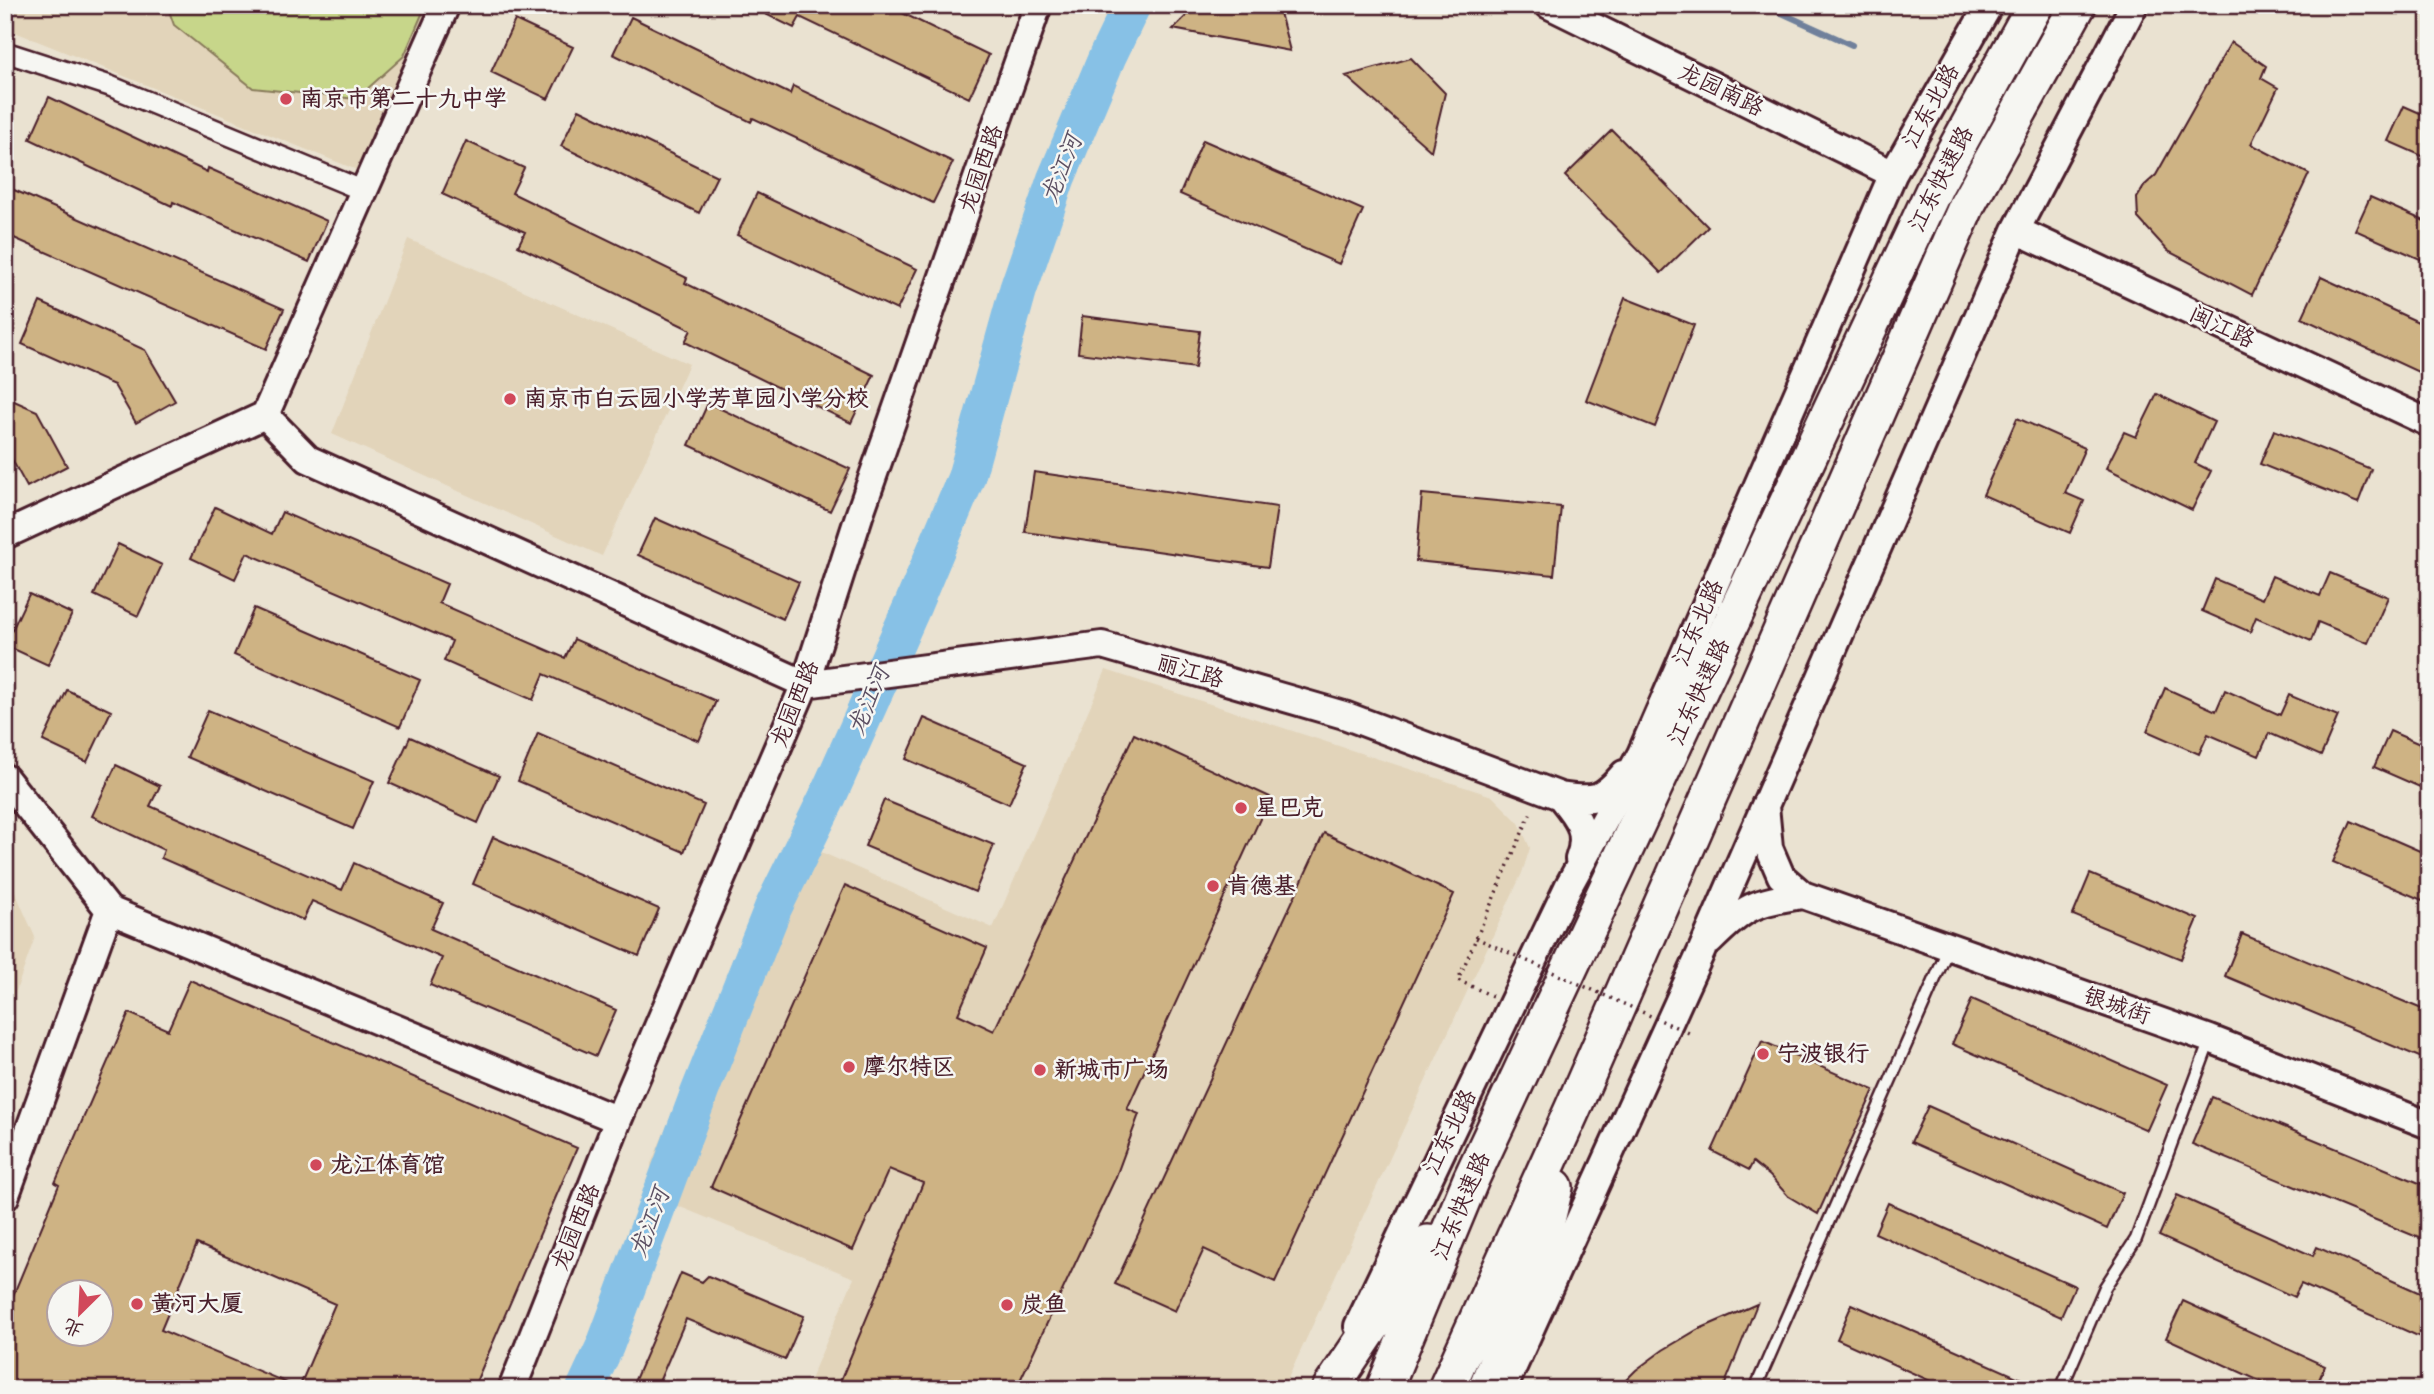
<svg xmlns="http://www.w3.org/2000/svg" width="2434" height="1394" font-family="'Architects Daughter','LXGW WenKai TC',sans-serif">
	<rect width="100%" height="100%" fill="#eae2d1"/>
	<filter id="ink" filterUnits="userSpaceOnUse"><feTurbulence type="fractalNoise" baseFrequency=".0143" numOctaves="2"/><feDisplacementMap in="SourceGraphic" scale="14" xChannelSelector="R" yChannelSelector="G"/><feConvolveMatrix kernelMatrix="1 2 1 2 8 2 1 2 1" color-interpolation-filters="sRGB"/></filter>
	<g filter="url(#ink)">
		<path fill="#e2d4ba" d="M 5,5 L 435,5 L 357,170 L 5,28 Z
			M 408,239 L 689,364 L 602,556 L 332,434 Z
			M 1106,670 L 1492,796 L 1519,823 L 1530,848 L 1522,873 L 1283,1389 L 806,1389 L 854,1278 L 651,1195 L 651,1164 L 787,837 L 993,928 Z
			M 5,869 L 35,937 L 5,1022 Z"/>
		<path fill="#c7d68a" stroke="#887a5a" stroke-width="2" d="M 167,5 L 426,5 L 404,56 L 356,99 L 253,88 L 174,25 Z"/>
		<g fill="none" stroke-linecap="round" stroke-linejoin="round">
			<path stroke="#6f809b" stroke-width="6" d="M 1764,5 L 1852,45"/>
			<path stroke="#87c1e6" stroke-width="38" d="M 585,1389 L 605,1346 L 700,1091 L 773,908 L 827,798 L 912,607 L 966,478 L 1018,290 L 1056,179 L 1108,55 L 1132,5"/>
		</g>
		<path fill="#ceb384" stroke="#4a1f2b" stroke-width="2" fill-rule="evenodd" d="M 747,5 L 886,5 L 989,55 L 969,98 L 800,17 L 794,28 Z
			M 1197,5 L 1278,5 L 1290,51 L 1173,29 Z
			M 631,17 L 790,94 L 793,86 L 953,162 L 933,203 L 753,118 L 751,122 L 613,54 Z
			M 515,20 L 573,47 L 548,99 L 491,72 Z
			M 2231,42 L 2266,66 L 2261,78 L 2278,88 L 2251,144 L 2309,174 L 2252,295 L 2168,251 L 2138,218 L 2137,198 L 2145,185 L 2156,175 Z
			M 1411,58 L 1445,93 L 1431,151 L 1346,76 Z
			M 49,97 L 207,172 L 208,168 L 327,221 L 309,262 L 173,202 L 172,206 L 30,139 Z
			M 2404,106 L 2429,117 L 2429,159 L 2388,141 Z
			M 579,109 L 717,176 L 699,213 L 561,146 Z
			M 1612,130 L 1708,227 L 1661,273 L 1565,176 Z
			M 1203,140 L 1363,210 L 1339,264 L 1180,194 Z
			M 466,141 L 524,168 L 512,193 L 687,278 L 685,283 L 874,375 L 851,423 L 685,342 L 691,330 L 518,246 L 525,232 L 442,194 Z
			M 5,186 L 284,309 L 266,349 L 5,234 Z
			M 757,193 L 917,269 L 897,310 L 737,235 Z
			M 2370,197 L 2429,223 L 2429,263 L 2355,230 Z
			M 2321,277 L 2429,327 L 2429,377 L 2302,318 Z
			M 1625,298 L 1694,325 L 1655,427 L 1586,400 Z
			M 40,302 L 145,350 L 175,401 L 136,423 L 114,385 L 22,344 Z
			M 1082,316 L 1200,331 L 1195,368 L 1078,353 Z
			M 2157,394 L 2214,422 L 2195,463 L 2211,471 L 2192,510 L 2106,468 L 2124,432 L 2136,437 Z
			M 5,397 L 37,411 L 67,466 L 27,487 L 5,447 Z
			M 708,403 L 850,469 L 830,511 L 689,445 Z
			M 2017,418 L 2085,448 L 2065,493 L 2084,501 L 2070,533 L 1983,495 Z
			M 2274,430 L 2371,469 L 2358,503 L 2260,464 Z
			M 1034,472 L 1277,507 L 1268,567 L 1025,532 Z
			M 1422,494 L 1561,507 L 1554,575 L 1416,561 Z
			M 215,507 L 272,534 L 282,512 L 447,584 L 439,603 L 565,658 L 574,639 L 716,701 L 699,741 L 544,674 L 533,700 L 444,661 L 452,641 L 247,553 L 235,579 L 191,558 Z
			M 655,518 L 799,582 L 783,619 L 638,555 Z
			M 118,544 L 162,565 L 138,616 L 94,595 Z
			M 2330,573 L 2388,597 L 2368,643 L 2318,622 L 2311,641 L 2256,617 L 2250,632 L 2202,611 L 2215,579 L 2262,599 L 2272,576 L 2320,596 Z
			M 29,594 L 72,614 L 48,665 L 5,645 Z
			M 254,608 L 420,680 L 400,727 L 234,655 Z
			M 2165,688 L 2216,711 L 2225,690 L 2280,715 L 2289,695 L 2338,716 L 2321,756 L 2269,733 L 2259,756 L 2208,734 L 2199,754 L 2147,731 Z
			M 67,690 L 111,711 L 87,762 L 43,741 Z
			M 208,710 L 374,781 L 353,829 L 187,757 Z
			M 924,718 L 1027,763 L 1009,804 L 906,759 Z
			M 2390,731 L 2429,748 L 2429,791 L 2374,767 Z
			M 538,733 L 704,805 L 684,852 L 518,781 Z
			M 1134,734 L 1270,797 L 1127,1109 L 1139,1114 L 1115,1179 L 1016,1389 L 837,1389 L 923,1183 L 889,1169 L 853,1250 L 711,1187 L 845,885 L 987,948 L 958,1014 L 994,1031 Z
			M 410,737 L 499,776 L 478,823 L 389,783 Z
			M 116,765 L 160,786 L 150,806 L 342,890 L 354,863 L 443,903 L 431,929 L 616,1010 L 596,1056 L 430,985 L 442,958 L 312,901 L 303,920 L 161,858 L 164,850 L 92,816 Z
			M 884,800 L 994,845 L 975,892 L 865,846 Z
			M 2351,821 L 2429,855 L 2429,903 L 2333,862 Z
			M 1324,833 L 1454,894 L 1275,1282 L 1204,1249 L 1175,1311 L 1115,1284 Z
			M 493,837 L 659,909 L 639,956 L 473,884 Z
			M 2090,874 L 2198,919 L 2181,959 L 2073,915 Z
			M 2242,934 L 2429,1012 L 2429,1061 L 2225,976 Z
			M 190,980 L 577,1148 L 473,1389 L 5,1389 L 5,1315 L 59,1185 L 55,1183 L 129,1013 L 168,1030 ZM 197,1244 L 335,1304 L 299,1388 L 161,1330 ZM 60,1292 L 102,1292 L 102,1334 L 60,1334 Z
			M 1972,999 L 2167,1085 L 2147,1130 L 1952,1044 Z
			M 1762,1041 L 1874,1090 L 1818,1214 L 1788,1196 L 1770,1176 L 1753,1162 L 1749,1170 L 1712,1151 Z
			M 2212,1097 L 2429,1187 L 2429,1242 L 2192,1144 Z
			M 1928,1106 L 2123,1193 L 2107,1229 L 1911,1142 Z
			M 2177,1195 L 2313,1256 L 2317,1247 L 2429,1297 L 2429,1341 L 2301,1284 L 2294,1297 L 2159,1236 Z
			M 1888,1203 L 2075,1286 L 2061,1317 L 1875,1233 Z
			M 681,1273 L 702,1282 L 708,1276 L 804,1316 L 785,1360 L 686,1319 L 656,1389 L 631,1389 Z
			M 2183,1301 L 2325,1366 L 2315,1389 L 2277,1389 L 2166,1338 Z
			M 1757,1304 L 1723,1389 L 1617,1389 L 1636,1370 L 1663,1350 L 1697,1330 Z
			M 1852,1304 L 2044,1389 L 1948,1389 L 1837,1339 Z"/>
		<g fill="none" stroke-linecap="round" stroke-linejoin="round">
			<g stroke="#4a1f2b" stroke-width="15">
				<path id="lane" d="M 1755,1389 L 1949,947
					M 2061,1389 L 2105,1287 L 2136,1239 L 2210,1040"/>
			</g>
			<g stroke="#4a1f2b" stroke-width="24">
				<path id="street" d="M 5,52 L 110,86 L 364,191"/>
			</g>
			<g stroke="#4a1f2b" stroke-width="32">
				<path id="secondary" d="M 1549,5 L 1893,174
					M 2016,230 L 2429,423
					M 265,415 L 308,459 L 805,684 L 1102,645 L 1344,715 L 1560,796 C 1594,801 1601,801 1624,774
					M 5,535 L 265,415 L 446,5
					M 5,778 L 109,910 L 618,1120
					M 1560,796 C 1577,817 1590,831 1579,859
					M 1765,806 L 1769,848 L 1781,876 L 1803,895 L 2210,1039 L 2429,1125
					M 1710,941 C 1746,905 1753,903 1803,895
					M 5,1197 L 109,910
					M 1358,1326 L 1568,887 L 1641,754 L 1893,174 L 1989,5
					M 512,1389 L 618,1120 L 805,684 L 859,516 L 1038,5
					M 1503,1389 L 1702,950 L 2016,230 L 2134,5"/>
			</g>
			<g stroke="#4a1f2b" stroke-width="40">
				<path id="highway" d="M 1330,1389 L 1428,1243
					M 1384,1389 L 1471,1179 L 1936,185 L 2035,5
					M 1446,1389 L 1573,1108 L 1967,205 L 2078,5
					M 1486,1389 L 1539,1254 L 1555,1187"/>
			</g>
			<path stroke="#4a1f2b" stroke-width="3.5" stroke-dasharray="2 5" stroke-linecap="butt" d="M 1492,996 L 1458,980 L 1532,810"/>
			<use href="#lane" stroke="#f6f6f2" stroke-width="10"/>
			<use href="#street" stroke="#f6f6f2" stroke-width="19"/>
			<use href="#secondary" stroke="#f6f6f2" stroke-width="26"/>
			<use href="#highway" stroke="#f6f6f2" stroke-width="35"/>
			<path stroke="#4a1f2b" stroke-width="3.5" stroke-dasharray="2 5" stroke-linecap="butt" d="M 1476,938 L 1689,1033"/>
		</g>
	</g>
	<g fill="#d1495b" stroke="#f6f6f2" stroke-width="2.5">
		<circle cx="286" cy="99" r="7"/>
		<circle cx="510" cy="399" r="7"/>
		<circle cx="1241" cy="808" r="7"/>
		<circle cx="1213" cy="886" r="7"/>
		<circle cx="1763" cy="1054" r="7"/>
		<circle cx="849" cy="1067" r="7"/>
		<circle cx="1040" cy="1070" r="7"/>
		<circle cx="316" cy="1165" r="7"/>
		<circle cx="137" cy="1304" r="7"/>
		<circle cx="1007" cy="1305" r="7"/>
	</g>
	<g text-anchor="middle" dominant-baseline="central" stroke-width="5" stroke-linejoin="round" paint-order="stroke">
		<g font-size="23" fill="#4a1f2b" stroke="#f6f6f2">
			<text transform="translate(1721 90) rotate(26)">龙园南路</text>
			<text transform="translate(1931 106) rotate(-61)">江东北路</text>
			<text transform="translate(981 169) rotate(-71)">龙园西路</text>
			<text transform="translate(1941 179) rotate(-63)">江东快速路</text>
			<text transform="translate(2222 327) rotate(25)">闽江路</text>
			<text transform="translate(1698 623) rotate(-66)">江东北路</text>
			<text transform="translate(1190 671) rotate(16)">丽江路</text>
			<text transform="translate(1699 692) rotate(-65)">江东快速路</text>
			<text transform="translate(795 704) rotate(-68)">龙园西路</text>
			<text transform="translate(2117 1006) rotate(19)">银城街</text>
			<text transform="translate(1450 1132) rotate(-64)">江东北路</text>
			<text transform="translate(1461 1206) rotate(-67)">江东快速路</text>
			<text transform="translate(576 1227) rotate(-68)">龙园西路</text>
		</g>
		<g font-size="23" font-weight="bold" fill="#4a1f2b" stroke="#f6f6f2" text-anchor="start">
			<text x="300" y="99">南京市第二十九中学</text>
			<text x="524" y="399">南京市白云园小学芳草园小学分校</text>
			<text x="1255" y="808">星巴克</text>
			<text x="1227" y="886">肯德基</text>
			<text x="1777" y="1054">宁波银行</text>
			<text x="863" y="1067">摩尔特区</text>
			<text x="1054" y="1070">新城市广场</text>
			<text x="330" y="1165">龙江体育馆</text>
			<text x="151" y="1304">黄河大厦</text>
			<text x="1021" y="1305">炭鱼</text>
		</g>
		<g font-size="24" font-style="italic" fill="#5c5063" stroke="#f6f6f2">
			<text transform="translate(1062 169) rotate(-68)">龙江河</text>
			<text transform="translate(869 701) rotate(-67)">龙江河</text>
			<text transform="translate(650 1223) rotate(-69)">龙江河</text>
		</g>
	</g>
	<rect width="2434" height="1394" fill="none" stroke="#f6f6f2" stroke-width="28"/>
	<rect x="14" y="14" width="2406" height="1366" fill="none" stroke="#4a1f2b" stroke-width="2.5" filter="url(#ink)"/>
	<g transform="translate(80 1313) rotate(204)"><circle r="33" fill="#f6f6f2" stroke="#b1a0a2" stroke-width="2"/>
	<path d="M0-5L12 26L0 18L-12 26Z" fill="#d1495b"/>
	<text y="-10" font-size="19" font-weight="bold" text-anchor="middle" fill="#4a1f2b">北</text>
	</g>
</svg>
